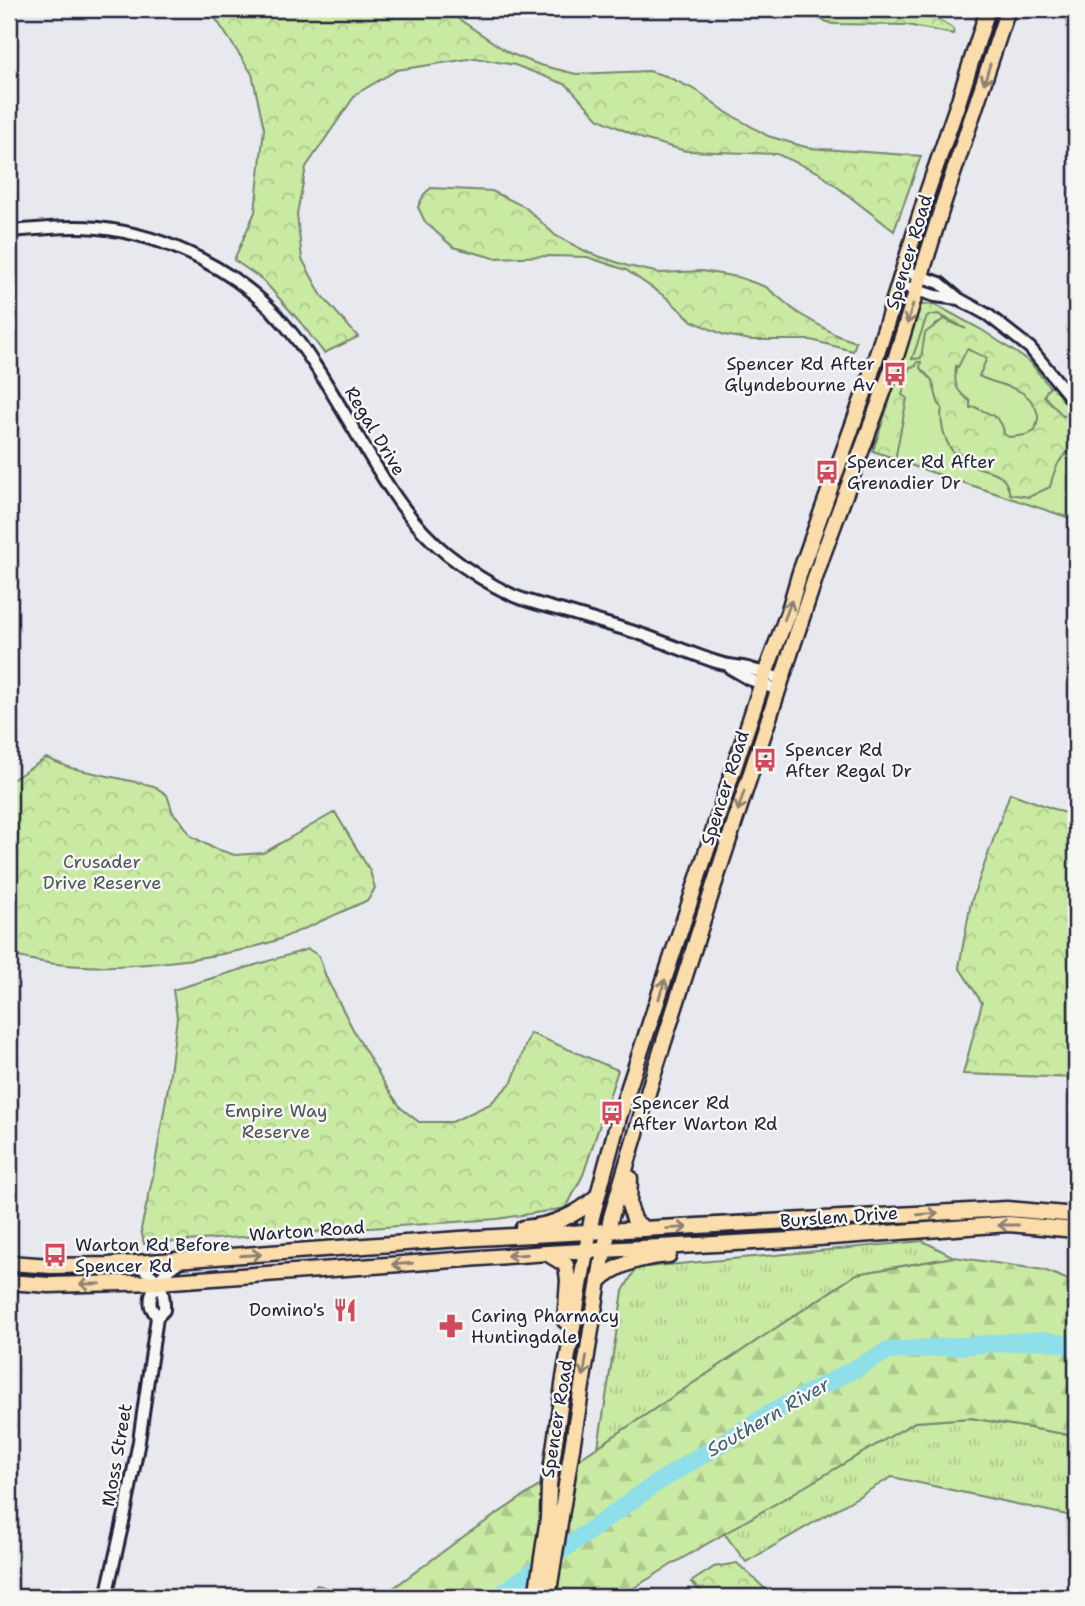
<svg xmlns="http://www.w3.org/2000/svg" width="1085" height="1606" font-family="'Shantell Sans',sans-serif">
	<defs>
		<pattern id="grass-tufts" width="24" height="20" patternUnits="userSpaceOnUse" patternTransform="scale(1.75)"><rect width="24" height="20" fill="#c9eaa2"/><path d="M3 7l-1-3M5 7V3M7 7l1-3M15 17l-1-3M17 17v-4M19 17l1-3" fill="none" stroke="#acc88c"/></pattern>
		<pattern id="forest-firs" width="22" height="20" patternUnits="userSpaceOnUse" patternTransform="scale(1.75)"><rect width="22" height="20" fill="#c9eaa2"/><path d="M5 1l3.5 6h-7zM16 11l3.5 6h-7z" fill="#acc88c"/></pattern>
		<pattern id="park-crowns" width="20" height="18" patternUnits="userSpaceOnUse" patternTransform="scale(1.75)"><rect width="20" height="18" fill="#c9eaa2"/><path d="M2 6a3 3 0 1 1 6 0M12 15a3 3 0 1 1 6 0" fill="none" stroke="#acc88c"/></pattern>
	</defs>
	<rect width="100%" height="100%" fill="#e7e9ef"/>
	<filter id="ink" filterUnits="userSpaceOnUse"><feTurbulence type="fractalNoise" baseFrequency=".0143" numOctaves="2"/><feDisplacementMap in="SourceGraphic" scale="14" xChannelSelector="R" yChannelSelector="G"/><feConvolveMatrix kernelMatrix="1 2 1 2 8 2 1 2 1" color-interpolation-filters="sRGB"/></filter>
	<g filter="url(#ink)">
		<path fill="url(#grass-tufts)" stroke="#76866e" stroke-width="2" d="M 923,1241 L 954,1257 L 857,1274 L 598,1447 L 623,1291 L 636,1268 Z
			M 971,1418 L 1076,1436 L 1076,1517 L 892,1477 L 746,1562 L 724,1533 L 915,1422 Z"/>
		<path fill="url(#forest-firs)" stroke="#76866e" stroke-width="2" d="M 954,1257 L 1044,1270 L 1076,1283 L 1076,1436 L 971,1418 L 915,1422 L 676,1562 L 619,1597 L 381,1597 L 467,1534 L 857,1274 Z
			M 317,1585 L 359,1597 L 307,1597 Z"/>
		<path fill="url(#park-crowns)" stroke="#76866e" stroke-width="2" d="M 207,9 L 444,9 L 509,53 L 540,65 L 576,74 L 649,71 L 666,76 L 698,91 L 726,112 L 768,136 L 809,148 L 921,156 L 894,231 L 818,172 L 777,154 L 686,151 L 643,139 L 599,119 L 567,85 L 515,65 L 475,58 L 397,70 L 356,94 L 306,167 L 297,214 L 302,259 L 322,296 L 358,337 L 324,353 L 301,323 L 263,280 L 234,260 L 255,212 L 264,128 L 252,74 L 218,22 Z
			M 801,9 L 921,9 L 954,29 L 953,34 L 907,25 L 832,24 L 810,15 Z
			M 431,188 L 492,191 L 525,207 L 556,236 L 589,253 L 628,266 L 660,273 L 702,271 L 738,277 L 766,287 L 798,313 L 838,336 L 856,342 L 853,351 L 811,340 L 751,340 L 724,335 L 692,321 L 667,298 L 626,270 L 587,257 L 550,256 L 494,258 L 453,247 L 425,222 L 418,207 L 424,194 Z
			M 934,304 L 982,330 L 1030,362 L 1076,421 L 1076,519 L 873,451 L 921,305 Z
			M 46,758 L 71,768 L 154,786 L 167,795 L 173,813 L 181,821 L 191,836 L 213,848 L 235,855 L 263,853 L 335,812 L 370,871 L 375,888 L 368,900 C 339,913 310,927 280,939 C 250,950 217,955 185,960 C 127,967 65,972 9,954 L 9,782 Z
			M 1010,793 L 1076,817 L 1076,1078 L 963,1074 L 982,1003 L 959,967 L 971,902 Z
			M 308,949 L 319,956 L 326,977 L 356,1035 L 386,1086 L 401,1108 L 419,1122 L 452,1122 L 490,1104 L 512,1082 L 530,1033 L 618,1070 L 583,1175 L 566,1208 L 497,1219 L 144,1244 L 141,1229 L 153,1176 L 169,1081 L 177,1017 L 173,990 Z
			M 737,1563 L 774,1597 L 708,1597 L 691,1582 L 714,1567 Z"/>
		<path fill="#c9eaa2" stroke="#76866e" stroke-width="2" d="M 938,314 L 966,329 L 944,319 L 925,333 L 921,358 L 912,359 L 927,316 Z
			M 967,349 L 987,358 L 979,376 C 999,387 1031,385 1038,415 C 1039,419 1036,426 1035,431 L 1026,435 L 1009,437 L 1004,434 C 1003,416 988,414 975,407 L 970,408 L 970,401 C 955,390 954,385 956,366 L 958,367 Z
			M 917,362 L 921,362 L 920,368 L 932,380 L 938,402 L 942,408 C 939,422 945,441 953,452 L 961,454 C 965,459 969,464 974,466 C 994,474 1003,469 1010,494 L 1029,497 L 1050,487 C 1054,470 1059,455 1076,447 L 1076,520 L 895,460 L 907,398 L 902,395 L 910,367 L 916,366 Z
			M 1052,386 L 1074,415 L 1063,416 L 1044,396 L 1047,390 Z"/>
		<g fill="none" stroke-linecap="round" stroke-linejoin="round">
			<path stroke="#8edfea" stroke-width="18" d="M 497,1597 L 655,1484 L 771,1413 L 888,1351 L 1043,1340 L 1076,1347"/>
			<g stroke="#22223b" stroke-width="16">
				<path id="minor" d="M 9,231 C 39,229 68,225 98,228 C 168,235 241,272 286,326 C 312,357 332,393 353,428 C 380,473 405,520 447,554 C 467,570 491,585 514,596 C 529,602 545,606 560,610 C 583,617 607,624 631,631 C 661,640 690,654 720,663 C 730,666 741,666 751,669 C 762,672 772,676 781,679
					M 903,270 L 940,283 L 959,299 L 988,315 L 1030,348 L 1076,404
					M 898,284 L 935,296 L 959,299
					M 730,668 L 749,679 L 778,690
					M 136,1263 C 156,1279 165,1282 164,1310 L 157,1317
					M 106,1597 L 126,1509 L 139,1441 L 157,1317 C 156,1316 152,1308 151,1307 C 147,1289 166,1269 181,1261"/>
			</g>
			<g stroke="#22223b" stroke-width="19">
				<path id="major" d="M 630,1178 L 629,1205 L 635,1222 L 645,1229
					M 523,1228 C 550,1226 577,1216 596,1197
					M 548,1254 L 566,1265 L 568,1280 L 565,1321
					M 9,1263 L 51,1266 L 108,1265 L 460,1239 L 1007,1209 L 1076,1215
					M 599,1281 C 617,1263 644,1257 669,1255
					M 9,1282 L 49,1285 L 159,1282 L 547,1253 L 791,1240 L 1009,1224 L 1076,1230
					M 536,1597 L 548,1518 L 549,1485 L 564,1378 L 592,1217 L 620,1114 L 765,674 L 789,610 L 800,572 L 869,380 L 927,193 L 959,100 L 988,9
					M 548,1597 L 601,1268 L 611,1217 L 653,1076 L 714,885 L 822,557 L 894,363 L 944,201 L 1008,9"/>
			</g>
			<use href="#minor" stroke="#f6f6f2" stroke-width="10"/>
			<use href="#major" stroke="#faddab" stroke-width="14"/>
		</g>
		<defs><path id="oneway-shaft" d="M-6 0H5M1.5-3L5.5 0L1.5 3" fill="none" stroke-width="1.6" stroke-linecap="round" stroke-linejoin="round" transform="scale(1.75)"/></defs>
		<g stroke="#8e8073">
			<use href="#oneway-shaft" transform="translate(987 74) rotate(107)"/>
			<use href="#oneway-shaft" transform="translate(910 314) rotate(107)"/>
			<use href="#oneway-shaft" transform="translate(788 610) rotate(-70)"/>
			<use href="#oneway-shaft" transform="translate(741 801) rotate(108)"/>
			<use href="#oneway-shaft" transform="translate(662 989) rotate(-72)"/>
			<use href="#oneway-shaft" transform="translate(928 1214) rotate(-4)"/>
			<use href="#oneway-shaft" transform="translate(1008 1225) rotate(180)"/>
			<use href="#oneway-shaft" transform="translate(677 1228) rotate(-3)"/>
			<use href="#oneway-shaft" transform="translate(251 1255) rotate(-4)"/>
			<use href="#oneway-shaft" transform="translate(517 1255) rotate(176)"/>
			<use href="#oneway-shaft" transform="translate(402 1264) rotate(176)"/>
			<use href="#oneway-shaft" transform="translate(90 1284) rotate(179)"/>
			<use href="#oneway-shaft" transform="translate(585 1366) rotate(99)"/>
		</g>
	</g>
	<defs>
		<g id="bus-bare" transform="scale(1.89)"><path d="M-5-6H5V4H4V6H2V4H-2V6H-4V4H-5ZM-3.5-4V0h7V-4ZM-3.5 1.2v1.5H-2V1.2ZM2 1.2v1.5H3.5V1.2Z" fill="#d1495b" stroke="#f6f6f2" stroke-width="2.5" paint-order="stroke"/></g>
		<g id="restaurant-bare" transform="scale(1.89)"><path d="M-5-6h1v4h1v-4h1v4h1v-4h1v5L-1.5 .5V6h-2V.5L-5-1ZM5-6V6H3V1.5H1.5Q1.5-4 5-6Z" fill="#d1495b" stroke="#f6f6f2" stroke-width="2.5" paint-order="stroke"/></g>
		<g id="pharmacy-bare" transform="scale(1.89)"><path d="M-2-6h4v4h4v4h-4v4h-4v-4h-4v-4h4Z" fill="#d1495b" stroke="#f6f6f2" stroke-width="2.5" paint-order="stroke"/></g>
	</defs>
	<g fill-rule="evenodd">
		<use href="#bus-bare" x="895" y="374"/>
		<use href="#bus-bare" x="827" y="472"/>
		<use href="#bus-bare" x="765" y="760"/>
		<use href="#bus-bare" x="612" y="1113"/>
		<use href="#bus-bare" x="55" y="1255"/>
		<use href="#restaurant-bare" x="345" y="1310"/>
		<use href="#pharmacy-bare" x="451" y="1326"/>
	</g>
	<g text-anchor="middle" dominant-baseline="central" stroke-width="5" stroke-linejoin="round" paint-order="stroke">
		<g font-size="18" fill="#22223b" stroke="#f6f6f2">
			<text transform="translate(909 252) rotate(-73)">Spencer Road</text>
			<text transform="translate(375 431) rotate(59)">Regal Drive</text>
			<text transform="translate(725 788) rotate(-72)">Spencer Road</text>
			<text transform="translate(839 1217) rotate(-4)">Burslem Drive</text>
			<text transform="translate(307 1231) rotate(-4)">Warton Road</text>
			<text transform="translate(557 1419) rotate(-81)">Spencer Road</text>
			<text transform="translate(117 1455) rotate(-80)">Moss Street</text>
		</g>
		<g font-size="18" fill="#22223b" stroke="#f6f6f2" text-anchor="start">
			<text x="875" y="364" text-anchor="end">Spencer Rd After<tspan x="875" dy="21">Glyndebourne Av</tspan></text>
			<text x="847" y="462">Spencer Rd After<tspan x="847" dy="21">Grenadier Dr</tspan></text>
			<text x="785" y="750">Spencer Rd<tspan x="785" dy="21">After Regal Dr</tspan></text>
			<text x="632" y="1103">Spencer Rd<tspan x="632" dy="21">After Warton Rd</tspan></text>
			<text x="75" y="1245">Warton Rd Before<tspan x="75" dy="21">Spencer Rd</tspan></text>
			<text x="325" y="1310" text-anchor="end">Domino's</text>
			<text x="471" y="1316">Caring Pharmacy<tspan x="471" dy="21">Huntingdale</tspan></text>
		</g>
		<g font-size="18" fill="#4c5455" stroke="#f6f6f2">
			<text x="102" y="862">Crusader<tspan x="102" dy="21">Drive Reserve</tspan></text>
			<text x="276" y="1111">Empire Way<tspan x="276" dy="21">Reserve</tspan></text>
		</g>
		<g font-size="19" font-style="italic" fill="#425b70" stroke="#f6f6f2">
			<text transform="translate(768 1417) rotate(-30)">Southern River</text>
		</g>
	</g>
	<rect width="1085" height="1606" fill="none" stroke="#f6f6f2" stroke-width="35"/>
	<rect x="18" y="18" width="1050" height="1571" fill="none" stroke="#22223b" stroke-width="2.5" filter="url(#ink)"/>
</svg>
